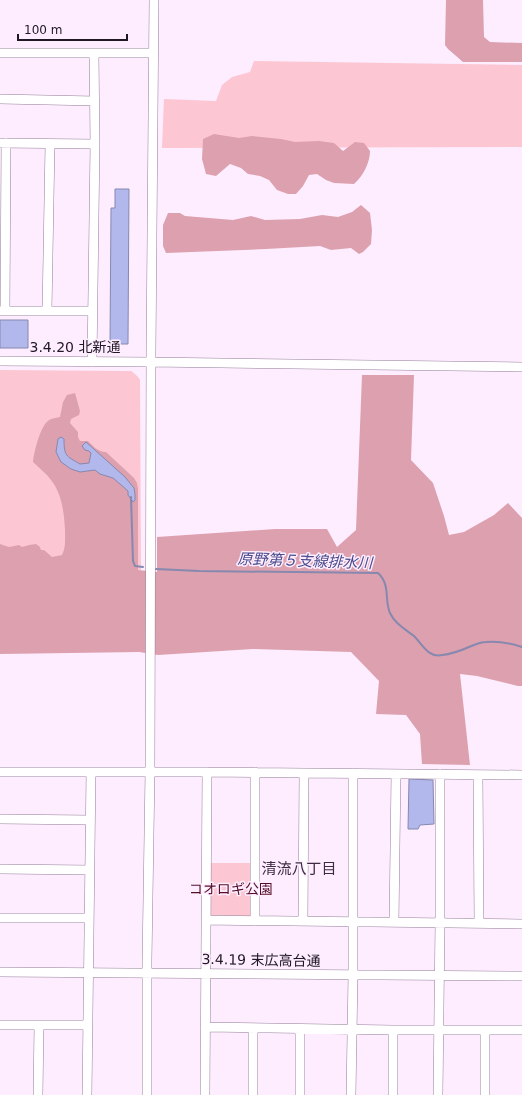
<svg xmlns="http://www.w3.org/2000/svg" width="522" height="1095" font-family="'DejaVu Sans','Noto Sans JP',sans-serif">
	<rect width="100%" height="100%" fill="#fdedff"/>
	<path fill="#fcc7d2" d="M 254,61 L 522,65 L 522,147 L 162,148 L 164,99 L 216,101 L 222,85 L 232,77 L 250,72 Z
		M 0,370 L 131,371 C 135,374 138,376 140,380 L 141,571 L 0,557 Z
		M 210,863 L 251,863 L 251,916 L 210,916 Z"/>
	<path fill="#dda0ae" d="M 446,0 L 483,0 L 484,37 L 490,42 L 522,43 L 522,62 L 463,62 L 448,49 L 445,45 Z
		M 214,134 L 239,138 L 252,136 L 281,139 L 295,142 L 319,141 L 334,143 L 343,151 L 355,142 L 364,143 L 370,151 C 370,163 363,176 354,184 L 334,183 L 326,180 L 317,174 L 309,175 L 303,186 L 296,194 L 288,194 L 277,190 L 269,180 L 260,176 L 248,174 L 241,168 L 230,164 L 216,176 L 206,174 L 202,159 L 203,139 Z
		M 361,205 L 370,213 L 372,230 L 371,244 L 363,252 L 359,254 L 351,248 L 331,250 L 320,246 L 266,249 L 166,253 L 163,246 L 163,225 L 168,213 L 180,213 L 185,216 L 233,220 L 251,216 L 265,220 L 300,219 L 322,215 L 338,217 L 352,212 Z
		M 362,375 L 414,375 L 411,460 L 433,483 L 444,516 L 449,535 L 464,532 L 494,515 L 508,503 L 522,518 L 522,686 L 518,686 L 477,676 L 460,674 L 470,765 L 422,764 L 420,734 L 406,715 L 376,714 L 379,681 L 351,652 L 253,649 L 158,655 L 139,652 L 0,654 L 0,544 L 9,547 L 19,545 L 22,547 L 29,545 L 36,544 L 40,547 L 41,550 L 44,550 L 52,557 L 62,555 C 66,547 65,539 65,530 C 64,512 62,494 51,480 C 46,473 39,468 33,462 C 34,452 40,427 48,421 C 51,418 56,418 60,417 L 63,402 L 67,395 L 75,393 L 80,411 L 79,415 L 71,419 L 70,423 L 78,432 L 78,437 L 80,441 L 88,441 C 93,446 98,452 106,452 L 134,478 L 137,483 L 138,489 L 138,570 L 157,572 L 157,537 L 275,529 L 327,529 L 337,547 L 356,530 Z"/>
	<path fill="#b2b8ec" stroke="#8688af" d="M 115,189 L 129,189 L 128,344 L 110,344 L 111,208 L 115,208 Z
		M 0,320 L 28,320 L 28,348 L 0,348 Z
		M 61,437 L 64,439 C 64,456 66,456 80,464 L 89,463 L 91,453 L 89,451 L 85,450 L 82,446 L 86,442 L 125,477 L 134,488 L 135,494 L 135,500 L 133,502 L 128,495 L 128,491 L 113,478 L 100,474 L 95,470 L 80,472 L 71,469 L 61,462 L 56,452 L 58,439 Z
		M 409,779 L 433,780 L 434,824 L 420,825 L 418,829 L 408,829 Z"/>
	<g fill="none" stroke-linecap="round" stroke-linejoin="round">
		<path stroke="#8688af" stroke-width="2" d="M 131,497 L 133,561 L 135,566 L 143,567
			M 156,569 L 199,571 L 378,573 C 391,585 384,600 390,613 C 395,624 405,629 414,636 C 422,644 428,658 442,655 C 452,654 460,651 469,647 C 474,645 480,642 486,642 C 499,641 510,643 522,647"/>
		<g stroke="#957e99" stroke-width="10">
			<path id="minor" d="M 0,53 L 153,53
				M 0,99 L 95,101
				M 0,143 L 95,144
				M 0,311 L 92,311
				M 5,311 L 6,143
				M 47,311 L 50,144
				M 0,361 L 151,362 L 522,367
				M 92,362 L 95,144 L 94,53
				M 0,772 L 207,772 L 522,775
				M 255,772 L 255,921
				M 478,775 L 479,923
				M 0,819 L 90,820
				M 0,869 L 90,870
				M 0,918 L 89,918
				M 206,920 L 522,924
				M 303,921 L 304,773
				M 394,922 L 396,774
				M 0,972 L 522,976
				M 0,1025 L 88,1025
				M 205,1027 L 393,1030 L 522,1030
				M 38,1095 L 39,1025
				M 87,1095 L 91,772
				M 147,1095 L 147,960 L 150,772 L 151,352 L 154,0
				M 205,1095 L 207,772
				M 253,1095 L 253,1028
				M 300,1095 L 300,1029
				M 351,1095 L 353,975 L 353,773
				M 393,1095 L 393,1030
				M 438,1095 L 440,922 L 440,774
				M 485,1095 L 485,1030"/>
		</g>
		<use href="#minor" stroke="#fff" stroke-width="9"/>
	</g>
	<g text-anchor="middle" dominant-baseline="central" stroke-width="3" stroke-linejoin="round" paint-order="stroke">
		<g font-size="14" fill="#1f1721" stroke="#fdedff">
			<text x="75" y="347">3.4.20 北新通</text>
			<text transform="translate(261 960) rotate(1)">3.4.19 末広高台通</text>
		</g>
		<g font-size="14" fill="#540d27" stroke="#fdedff">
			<text x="231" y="889">コオロギ公園</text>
		</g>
		<g font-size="15" font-style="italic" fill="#494c8c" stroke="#fdedff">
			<text transform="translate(305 561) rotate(2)">原野第５支線排水川</text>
		</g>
		<g font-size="15" fill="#3e2a41" stroke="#fdedff">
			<text x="299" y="869">清流八丁目</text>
		</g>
	</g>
	<path d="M18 34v6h109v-6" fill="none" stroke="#1f1721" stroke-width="2"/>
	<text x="24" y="34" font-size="12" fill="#1f1721" stroke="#fdedff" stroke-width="3" paint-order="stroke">100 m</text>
</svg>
